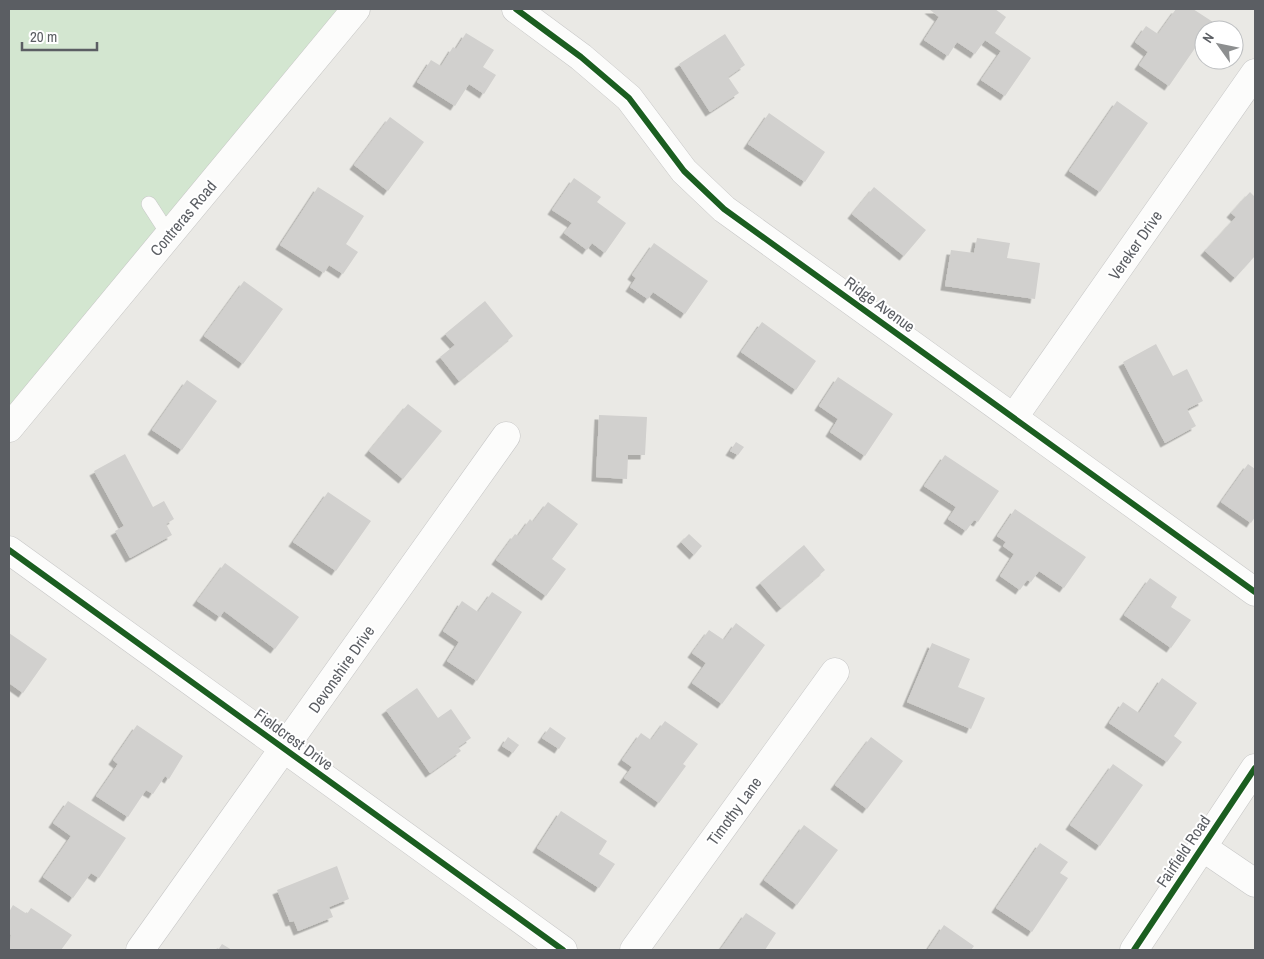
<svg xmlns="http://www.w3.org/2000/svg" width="1264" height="959" font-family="'Archivo Narrow',sans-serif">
	<defs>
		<filter id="shadow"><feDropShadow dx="-4.5" dy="4.5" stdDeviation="0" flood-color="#0004"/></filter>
	</defs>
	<rect width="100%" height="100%" fill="#eae9e5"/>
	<path fill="#d3e6d0" d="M 9,9 L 338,9 L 9,408 Z"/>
	<path fill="#d1d0ce" filter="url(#shadow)" d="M 929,9 L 995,9 L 1006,17 L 995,33 L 1031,58 L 1005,96 L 981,80 L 1001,51 L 985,40 L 975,54 L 957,42 L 948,56 L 924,40 L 939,17 Z
		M 1176,9 L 1193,9 L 1213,22 L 1207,30 L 1204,30 L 1204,35 L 1169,86 L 1139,65 L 1148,52 L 1135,42 L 1146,26 L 1158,34 Z
		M 466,33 L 494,50 L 483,67 L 496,75 L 484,94 L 469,84 L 455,106 L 417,82 L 431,60 L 441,66 L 453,47 L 456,49 Z
		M 725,34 L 745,65 L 728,77 L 739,93 L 710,112 L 679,64 Z
		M 1117,101 L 1148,123 L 1100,192 L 1069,171 Z
		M 769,113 L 825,152 L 805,182 L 748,144 Z
		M 390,117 L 424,142 L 388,191 L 354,165 Z
		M 574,178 L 601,197 L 597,202 L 626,223 L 605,253 L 592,243 L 587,250 L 564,233 L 572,223 L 552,210 Z
		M 318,187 L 364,216 L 346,244 L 358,252 L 343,274 L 329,265 L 324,273 L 280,245 Z
		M 874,187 L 926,230 L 904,256 L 852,214 Z
		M 1250,192 L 1255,197 L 1255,256 L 1235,278 L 1205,251 L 1236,217 L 1231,213 Z
		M 977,238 L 1010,243 L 1007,258 L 1040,263 L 1035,299 L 945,286 L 951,250 L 974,253 Z
		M 654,243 L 708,281 L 685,314 L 653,292 L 648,299 L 630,287 L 636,278 L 632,275 Z
		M 244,281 L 283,309 L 243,364 L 204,336 Z
		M 485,301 L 513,336 L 459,381 L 440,357 L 455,345 L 445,334 Z
		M 762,322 L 816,361 L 796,390 L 741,352 Z
		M 1156,344 L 1173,376 L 1187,369 L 1203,401 L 1187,409 L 1196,426 L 1165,443 L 1123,362 Z
		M 838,377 L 893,414 L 865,456 L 830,432 L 838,419 L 819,406 Z
		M 187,380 L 217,401 L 182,450 L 152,430 Z
		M 408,404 L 442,431 L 403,479 L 369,451 Z
		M 599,415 L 647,417 L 645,455 L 628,455 L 627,479 L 596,477 Z
		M 736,442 L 744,447 L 738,455 L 730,451 Z
		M 125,454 L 153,507 L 164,501 L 174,519 L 166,524 L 172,535 L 130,558 L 115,531 L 124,526 L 94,471 Z
		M 945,455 L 999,491 L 978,522 L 974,520 L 966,531 L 948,519 L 956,507 L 924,486 Z
		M 1248,464 L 1255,469 L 1255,517 L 1251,523 L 1221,502 Z
		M 328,492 L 371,521 L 336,571 L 293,542 Z
		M 548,502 L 578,524 L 552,559 L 566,569 L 546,596 L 496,560 L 515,534 L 518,536 L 530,519 L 533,522 Z
		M 1015,509 L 1086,557 L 1064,588 L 1039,571 L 1031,582 L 1027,580 L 1020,590 L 1000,576 L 1014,554 L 1003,546 L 1006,542 L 997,536 Z
		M 689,534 L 702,546 L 694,555 L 681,542 Z
		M 804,545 L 825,570 L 781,608 L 760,583 Z
		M 225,563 L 299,617 L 275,649 L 224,611 L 220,617 L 197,601 Z
		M 1150,578 L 1177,597 L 1171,607 L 1191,620 L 1171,648 L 1124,615 Z
		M 492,592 L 522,612 L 477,681 L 447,661 L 459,642 L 443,631 L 462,601 L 478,612 Z
		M 736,623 L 765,645 L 722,704 L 692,683 L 706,663 L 692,653 L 709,630 L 724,640 Z
		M 9,633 L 47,659 L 23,693 L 9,683 Z
		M 932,643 L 970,659 L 958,687 L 985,698 L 971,729 L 907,702 Z
		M 1162,678 L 1197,703 L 1174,736 L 1182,742 L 1167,762 L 1109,723 L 1123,702 L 1139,713 Z
		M 417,688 L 438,718 L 451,709 L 471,738 L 458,747 L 461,751 L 430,773 L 386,710 Z
		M 665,721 L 698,744 L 683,764 L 686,766 L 659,803 L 624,778 L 632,767 L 622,760 L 641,733 L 651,740 Z
		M 137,725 L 183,756 L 169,779 L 165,776 L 153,794 L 146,790 L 128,817 L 96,796 L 118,764 L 113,760 Z
		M 550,727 L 566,738 L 559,749 L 542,738 Z
		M 508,737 L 519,745 L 513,753 L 502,746 Z
		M 871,737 L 903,761 L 867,809 L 835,785 Z
		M 1113,764 L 1143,785 L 1100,846 L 1070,825 Z
		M 68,801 L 126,838 L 99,878 L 91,873 L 73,898 L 43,877 L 71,836 L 53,823 Z
		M 561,811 L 607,841 L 599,854 L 615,864 L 599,888 L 537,848 Z
		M 804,825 L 838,850 L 797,905 L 764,880 Z
		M 1040,843 L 1068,862 L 1060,873 L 1068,878 L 1032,932 L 996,908 Z
		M 337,866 L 349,899 L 329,907 L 333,917 L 298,931 L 294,921 L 290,922 L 277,890 Z
		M 13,905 L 27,914 L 31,908 L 72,935 L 61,950 L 9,950 L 11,935 L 9,934 L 9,912 Z
		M 746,913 L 776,933 L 765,950 L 720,950 Z
		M 944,925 L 974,946 L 971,950 L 928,949 Z
		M 222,944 L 232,950 L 218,950 Z"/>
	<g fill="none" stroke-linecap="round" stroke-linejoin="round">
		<g stroke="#c7c7c7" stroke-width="16">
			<path id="lane" d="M 149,204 L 169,235"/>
		</g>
		<g stroke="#c7c7c7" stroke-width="29">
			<path id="street" d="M 516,9 L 581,57 L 629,98 L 684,171 L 724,209 L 1255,592
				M 1014,417 L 1255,73
				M 9,550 L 563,950
				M 1202,847 L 1255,883
				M 140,950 L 506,436
				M 634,950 L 835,672"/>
		</g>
		<g stroke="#c6c6c5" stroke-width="29">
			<path id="secondary" d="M 9,428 L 356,9
				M 1134,950 L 1255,768"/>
		</g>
		<use href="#lane" stroke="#fcfcfb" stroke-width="15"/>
		<use href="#street" stroke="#fcfcfb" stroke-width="28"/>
		<use href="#secondary" stroke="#fcfcfb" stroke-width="28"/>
		<g stroke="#fff" stroke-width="9">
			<path id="cycleway" d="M 516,9 L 581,57 L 629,98 L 684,171 L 724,209 L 1255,592
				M 9,550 L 563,950
				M 1134,950 L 1255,768"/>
		</g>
		<use href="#cycleway" stroke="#1b5e20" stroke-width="6"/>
	</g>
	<g text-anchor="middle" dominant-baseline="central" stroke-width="4" stroke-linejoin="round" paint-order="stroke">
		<g font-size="16" fill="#5b5e63" stroke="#fff">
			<text transform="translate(183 218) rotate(-50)">Contreras Road</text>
			<text transform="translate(1135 245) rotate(-55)">Vereker Drive</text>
			<text transform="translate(880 304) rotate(36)">Ridge Avenue</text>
			<text transform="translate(341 669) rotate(-55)">Devonshire Drive</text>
			<text transform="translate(294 739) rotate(36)">Fieldcrest Drive</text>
			<text transform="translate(734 811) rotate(-54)">Timothy Lane</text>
			<text transform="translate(1183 851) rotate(-56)">Fairfield Road</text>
		</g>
	</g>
	<rect width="1264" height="959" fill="none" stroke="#5b5e63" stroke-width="20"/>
	<g transform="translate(1219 45) rotate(303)"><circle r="24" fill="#ffffff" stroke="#bdbfc1"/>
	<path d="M0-4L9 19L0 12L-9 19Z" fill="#8d8f90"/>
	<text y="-8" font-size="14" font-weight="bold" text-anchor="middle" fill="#5b5e63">N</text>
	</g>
	<path d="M22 42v8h75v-8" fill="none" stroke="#5b5e63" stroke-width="2.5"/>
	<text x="30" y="42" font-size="15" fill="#5b5e63" stroke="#ffffff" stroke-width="4" paint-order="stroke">20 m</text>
</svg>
